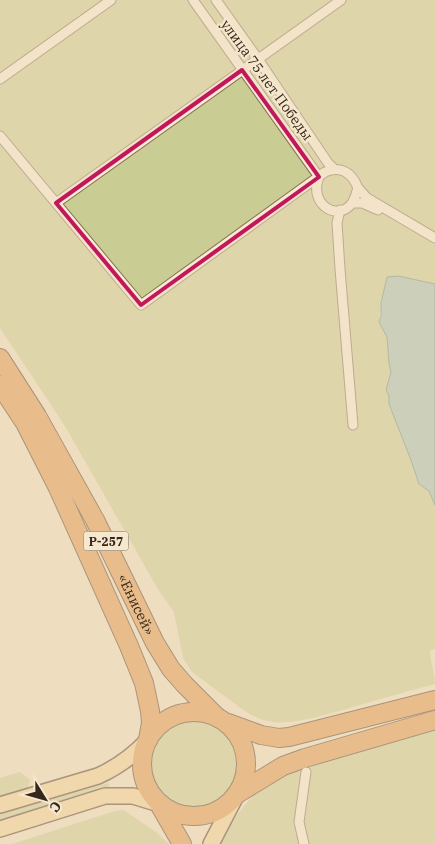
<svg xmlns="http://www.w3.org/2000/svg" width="435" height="844" font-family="'IBM Plex Serif',serif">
	<rect width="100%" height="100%" fill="#eeddbf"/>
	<path fill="#c9cc93" d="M 0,0 L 435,0 L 435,284 L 398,276 L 387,277 L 381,303 L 379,322 L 387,337 L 389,363 L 391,372 L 386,390 L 389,396 L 389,404 L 411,460 L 419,484 L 429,491 L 435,505 L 435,649 L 430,650 C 430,662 435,672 435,684 C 405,692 376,700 346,709 C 323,715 298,724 274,722 C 262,721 252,716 242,709 L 192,672 L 183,658 L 174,612 L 159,591 L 65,426 L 0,328 Z
		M 190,720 C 208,720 226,727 234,744 C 241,758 241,774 233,788 C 227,797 217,805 206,808 C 150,822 124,735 190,720 Z
		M 435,730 L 435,844 L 219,844 C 230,824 252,791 272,781 C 278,778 284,776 290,773 Z
		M 20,772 L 30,780 L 28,788 L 0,796 L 0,778 Z
		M 108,783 L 109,787 L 0,819 L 0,814 Z
		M 124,810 L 157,833 L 169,844 L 12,844 L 115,811 Z"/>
	<path fill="#a2c0b5" stroke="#698e82" d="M 398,276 L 435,284 L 435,505 L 429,491 L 419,484 L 411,460 L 389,404 L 389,396 L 386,390 L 391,372 L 389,363 L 387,337 L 379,322 L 381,316 L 381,303 L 387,277 Z"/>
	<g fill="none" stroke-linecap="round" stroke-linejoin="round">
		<g stroke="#876e57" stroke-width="11">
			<path id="street" d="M 193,0 L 319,177
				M 216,0 L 258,59 L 328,163 L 334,169
				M 0,79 L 111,0
				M 0,136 L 141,305 L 325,172 C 341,165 352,173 358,188 C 356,193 355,199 352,203 C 338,223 308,204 319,177
				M 358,188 L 367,198 L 435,238
				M 56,203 L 341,0
				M 352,203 L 362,203 L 378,210
				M 340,210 L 337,223 L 340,269 L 353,425
				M 304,844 L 299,822 L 306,772"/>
		</g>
		<g stroke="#543c2c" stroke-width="18">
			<path id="primary" d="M 0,805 L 98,776 C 118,767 133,756 148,740
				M 0,829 L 105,796 L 133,796 L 159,804
				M 211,844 L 237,794"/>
		</g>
		<g stroke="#543c2c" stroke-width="20">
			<g id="highway">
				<path id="s1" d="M 0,358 L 37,416 L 95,520 L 155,643 L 171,669 L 185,685 L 218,718"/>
				<path d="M 0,385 L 25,423 L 58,488 L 129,646 L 144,683 L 150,711 L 151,723 L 148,740"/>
				<circle cx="194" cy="764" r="52"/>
				<path d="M 228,723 L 261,735 L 279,738 L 289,737 L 435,700"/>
				<path d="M 237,794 L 283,766 L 305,758 L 435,720"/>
				<path d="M 159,804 L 182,844"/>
			</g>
		</g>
		<use href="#street" stroke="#f9ebd2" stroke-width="9"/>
		<use href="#primary" stroke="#f3d095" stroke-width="15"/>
		<use href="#highway" stroke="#e0974c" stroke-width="18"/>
	</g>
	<path d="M0 0H435V844H0ZM 242,70 L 319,177 L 141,305 L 56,203 Z" fill="#eeddbf" fill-opacity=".55" fill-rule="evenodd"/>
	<path fill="none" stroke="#c2185b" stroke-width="4" stroke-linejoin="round" d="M 242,70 L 319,177 L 141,305 L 56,203 Z"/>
	<g text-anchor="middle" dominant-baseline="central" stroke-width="4.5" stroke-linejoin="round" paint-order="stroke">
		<rect fill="#f6e8ce" stroke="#706151" stroke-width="1" x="83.5" y="531.5" width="45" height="19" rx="4"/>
		<g font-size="12" font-weight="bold" fill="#36271c">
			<text x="106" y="541">Р-257</text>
		</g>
		<g font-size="14" fill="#36271c" stroke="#f6e8ce">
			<text transform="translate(267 80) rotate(54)">улица 75 лет Победы</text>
			<text stroke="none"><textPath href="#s1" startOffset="282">«Енисей»</textPath></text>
		</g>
	</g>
	<g transform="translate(45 799) rotate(127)" stroke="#f6e8ce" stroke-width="4" paint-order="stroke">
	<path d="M0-4L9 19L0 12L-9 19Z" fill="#36271c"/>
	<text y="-8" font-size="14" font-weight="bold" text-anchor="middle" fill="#36271c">С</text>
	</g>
</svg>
